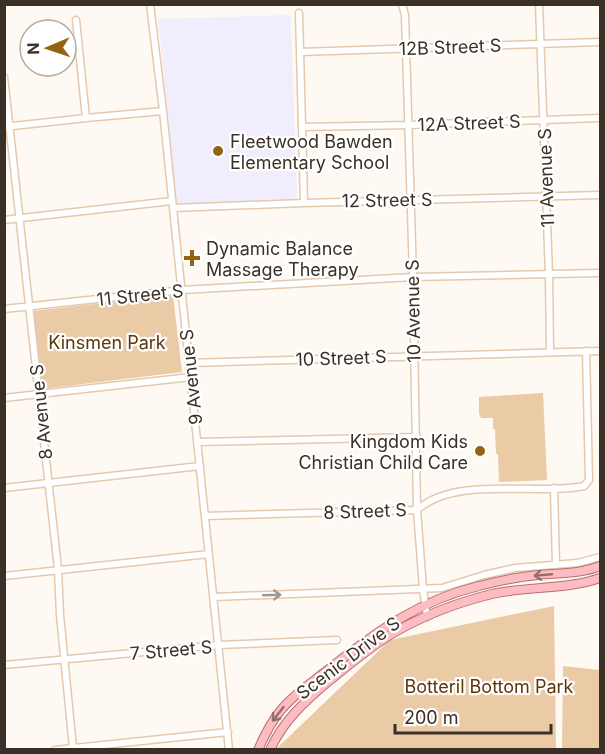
<svg xmlns="http://www.w3.org/2000/svg" width="605" height="754" font-family="Inter,sans-serif">
	<rect width="100%" height="100%" fill="#fff9f3"/>
	<path fill="#f0eefc" d="M 288,15 L 291,17 L 297,196 L 296,200 L 294,201 L 177,206 L 158,19 Z"/>
	<path fill="#ebcaa6" d="M 173,295 L 182,372 L 42,389 L 33,311 Z
		M 543,393 L 547,480 L 499,482 L 498,454 L 496,454 L 495,429 L 493,429 L 493,418 L 481,418 L 479,414 L 479,397 Z
		M 554,606 L 556,749 L 276,749 L 390,640 Z
		M 563,666 L 600,670 L 600,749 L 562,749 Z"/>
	<g fill="none" stroke-linecap="round" stroke-linejoin="round">
		<g stroke="#e4c9ad" stroke-width="9">
			<path id="minor" d="M 150,4 L 163,111 L 229,750
				M 402,4 L 405,15 L 413,277 L 417,510 L 423,589 L 427,617
				M 539,4 L 549,275 L 550,352
				M 299,13 L 304,203
				M 76,20 L 86,118
				M 300,52 L 600,42
				M 4,77 L 58,569 L 60,615 L 73,748
				M 4,127 L 86,118 L 163,111
				M 302,127 L 409,125 L 600,118
				M 173,208 L 304,203 L 600,195
				M 4,220 L 172,201
				M 4,309 L 182,290 L 413,277 L 600,273
				M 189,363 L 600,351
				M 4,398 L 191,377
				M 197,442 L 417,437
				M 4,488 L 200,466
				M 554,488 L 556,565
				M 205,516 L 417,510 C 456,475 535,496 584,486 L 589,480 L 586,351
				M 4,576 L 209,554
				M 214,597 L 442,588 L 484,575 L 515,568 L 578,563 L 600,557
				M 4,665 L 219,645 L 337,640
				M 55,750 L 228,732"/>
		</g>
		<g stroke="#b86e70" stroke-width="10">
			<path id="major" d="M 258,750 C 264,736 271,722 281,710 C 293,695 310,684 325,672 C 373,634 419,600 479,586 C 498,581 518,577 538,575 C 559,573 580,574 600,566
				M 270,750 C 283,721 305,701 329,681 C 350,664 371,646 395,632 C 425,615 459,602 492,594 C 528,586 566,590 600,578"/>
		</g>
		<use href="#minor" stroke="#fff" stroke-width="6"/>
		<use href="#major" stroke="#fdbcc1" stroke-width="8"/>
	</g>
	<defs><path id="oneway-shaft" d="M-6 0H5M1.5-3L5.5 0L1.5 3" fill="none" stroke-width="1.6" stroke-linecap="round" stroke-linejoin="round" transform="scale(1.5)"/></defs>
	<g stroke="#926f6b">
		<use href="#oneway-shaft" transform="translate(543 575) rotate(175)"/>
		<use href="#oneway-shaft" transform="translate(278 714) rotate(128)"/>
	</g>
	<use stroke="#9d9892" href="#oneway-shaft" transform="translate(272 595) rotate(-2)"/>
	<g fill="#936512" stroke="#fff" stroke-width="2">
		<circle cx="218" cy="151" r="6"/>
		<path d="M189 249h6v6h6v6h-6v6h-6v-6h-6v-6h6z"/>
		<circle cx="480" cy="451" r="6"/>
	</g>
	<g text-anchor="middle" dominant-baseline="central" stroke-width="4.5" stroke-linejoin="round" paint-order="stroke">
		<g font-size="18" fill="#3b3025" stroke="#fff">
			<text transform="translate(450 47) rotate(-2)">12B Street S</text>
			<text transform="translate(469 123) rotate(-2)">12A Street S</text>
			<text transform="translate(546 178) rotate(-92)">11 Avenue S</text>
			<text transform="translate(387 200) rotate(-1)">12 Street S</text>
			<text transform="translate(140 295) rotate(-6)">11 Street S</text>
			<text transform="translate(413 311) rotate(-91)">10 Avenue S</text>
			<text transform="translate(341 358) rotate(-2)">10 Street S</text>
			<text transform="translate(191 377) rotate(-96)">9 Avenue S</text>
			<text transform="translate(41 412) rotate(-96)">8 Avenue S</text>
			<text transform="translate(365 511) rotate(-2)">8 Street S</text>
			<text transform="translate(171 650) rotate(-5)">7 Street S</text>
			<text transform="translate(348 658) rotate(-37)">Scenic Drive S</text>
		</g>
		<g font-size="18" fill="#3b3025" stroke="#fff" text-anchor="start">
			<text x="230" y="141">Fleetwood Bawden<tspan x="230" dy="21">Elementary School</tspan></text>
			<text x="206" y="248">Dynamic Balance<tspan x="206" dy="21">Massage Therapy</tspan></text>
			<text x="468" y="441" text-anchor="end">Kingdom Kids<tspan x="468" dy="21">Christian Child Care</tspan></text>
		</g>
		<g font-size="18" fill="#59380a" stroke="#fff">
			<text x="107" y="342">Kinsmen Park</text>
			<text x="489" y="686">Botteril Bottom Park</text>
		</g>
	</g>
	<rect width="605" height="754" fill="none" stroke="#3b3025" stroke-width="12"/>
	<g transform="translate(48 48) rotate(268)"><circle r="28" fill="#ffffff" stroke="#b1aca8" stroke-width="1.5"/>
	<path d="M0-4.5L10 22L0 15L-10 22Z" fill="#936512"/>
	<text y="-9" font-size="16" font-weight="bold" text-anchor="middle" fill="#3b3025">N</text>
	</g>
	<path d="M395 724v9h156v-9" fill="none" stroke="#3b3025" stroke-width="3"/>
	<text x="404" y="724" font-size="18" fill="#3b3025" stroke="#ffffff" stroke-width="4.5" paint-order="stroke">200 m</text>
</svg>
